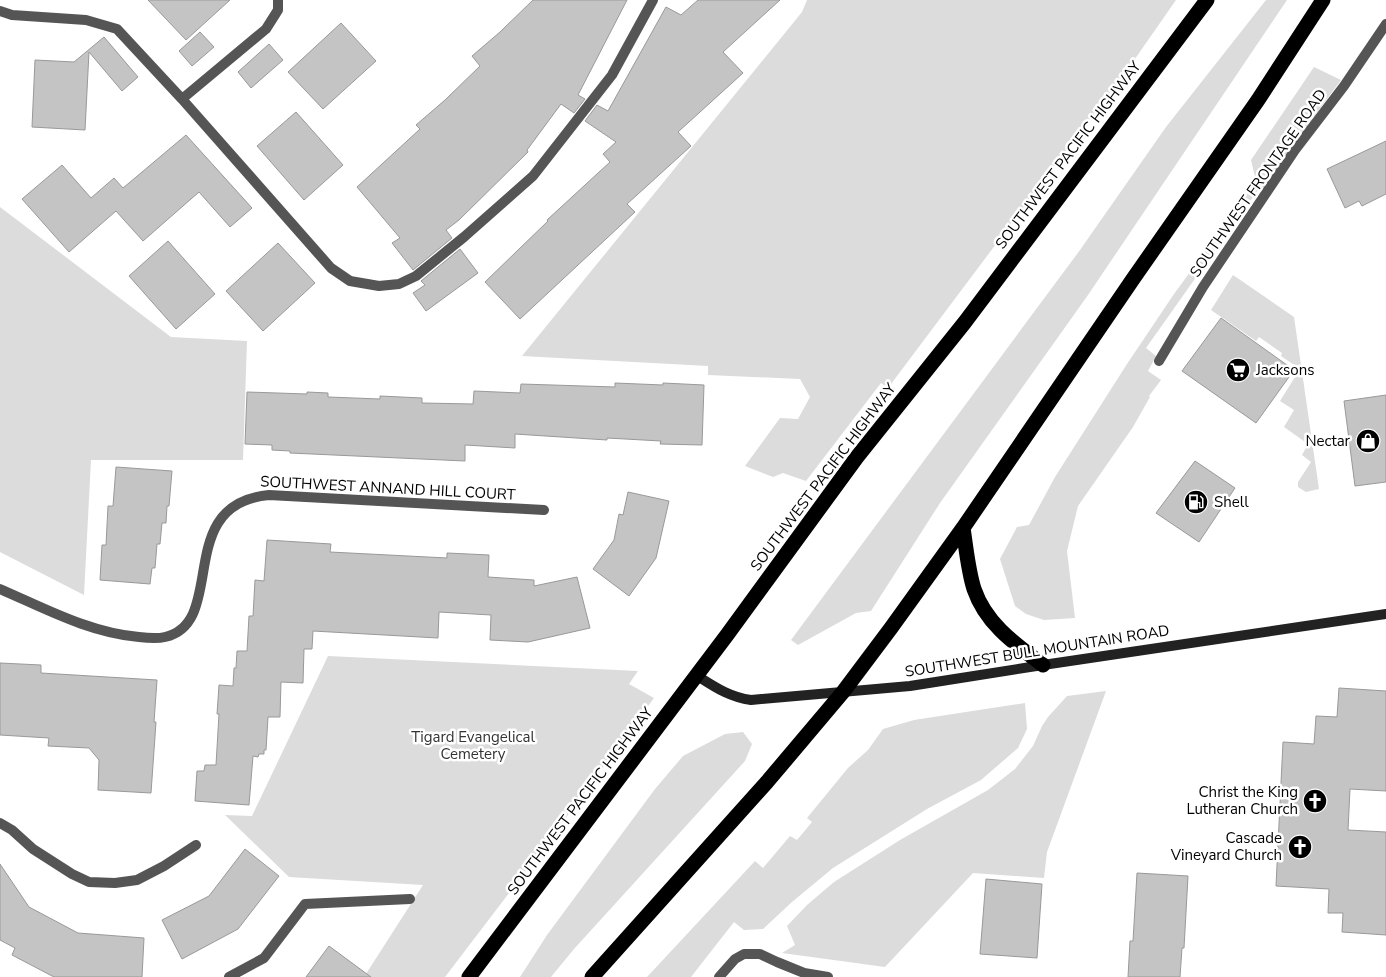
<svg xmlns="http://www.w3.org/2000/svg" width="1386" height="977" font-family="'Nunito Sans',sans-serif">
	<rect width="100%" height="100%" fill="#fff"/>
	<path fill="#dcdcdc" d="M 807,0 L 1176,0 L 1137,56 L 888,388 L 881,383 L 806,481 L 783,473 L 773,477 L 745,466 L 780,418 L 798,419 L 810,397 L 800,379 L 708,375 L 708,366 L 522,356 L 802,12 Z
		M 1266,0 L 1287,0 L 1088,295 L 940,503 L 871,611 L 856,613 L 798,645 L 791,640 L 1080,250 L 1166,127 Z
		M 1314,67 L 1341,80 L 1290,149 L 1265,191 L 1257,191 L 1146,348 L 1156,356 L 1148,371 L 1161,380 L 1149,396 L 1150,397 L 1133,427 L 1078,506 L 1067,551 L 1075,618 L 1044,620 L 1026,614 L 1015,606 L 1000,559 L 1017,527 L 1029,525 L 1055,477 L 1127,364 L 1174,294 L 1245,197 L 1255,177 L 1251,160 Z
		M 0,207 L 171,337 L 247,341 L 243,460 L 91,460 L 84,595 L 0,552 Z
		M 1233,275 L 1294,317 L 1319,489 L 1306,492 L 1298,487 L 1298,482 L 1311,462 L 1302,455 L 1308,444 L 1284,427 L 1294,410 L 1280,401 L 1300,369 L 1281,356 L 1282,353 L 1259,337 L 1256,341 L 1211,310 Z
		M 328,656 L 638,671 L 629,684 L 654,698 L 554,834 L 445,977 L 364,977 L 423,885 L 289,877 L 225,815 L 252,816 Z
		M 1106,691 L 1047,852 L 1044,878 L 973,873 L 885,967 L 782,953 L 795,945 L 787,926 L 807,905 L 834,882 L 900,840 L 988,790 L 1015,769 L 1033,746 L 1042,726 L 1048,717 L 1067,696 Z
		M 1025,703 L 1027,729 L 1018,748 L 981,780 L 927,809 L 833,868 L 792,902 L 763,929 L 744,930 L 734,922 L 691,977 L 647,977 L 755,861 L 763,868 L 790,836 L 797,840 L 812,822 L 807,818 L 848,768 L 868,750 L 883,729 L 914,720 Z
		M 743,732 L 752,744 L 745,761 L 574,949 L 551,977 L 520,977 L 547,935 L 655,789 L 683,756 L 725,734 Z"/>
	<path fill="#c4c4c4" stroke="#999" d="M 148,0 L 230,0 L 186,40 Z
		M 533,0 L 627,0 L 578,95 L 585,99 L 574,113 L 561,104 L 527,150 L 528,152 L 459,220 L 446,230 L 452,238 L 413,270 L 392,243 L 400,238 L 357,187 L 420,129 L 416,125 L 445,100 L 480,66 L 472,56 L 500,32 Z
		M 698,0 L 780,0 L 723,52 L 743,73 L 678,132 L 691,146 L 627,204 L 635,212 L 520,319 L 485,282 L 548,221 L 547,220 L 610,162 L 603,154 L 616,142 L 585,121 L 597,105 L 608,111 L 666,7 L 681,15 Z
		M 341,23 L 376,61 L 323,109 L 288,72 Z
		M 200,32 L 214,47 L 192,66 L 179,51 Z
		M 104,37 L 138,77 L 122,91 L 89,52 L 85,130 L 32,127 L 35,60 L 74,62 Z
		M 269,44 L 283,60 L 251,88 L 238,72 Z
		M 296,112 L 343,165 L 304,200 L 257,146 Z
		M 186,135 L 252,208 L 230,227 L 199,192 L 143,241 L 116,211 L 69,252 L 22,199 L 62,165 L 91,198 L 114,178 L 123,188 Z
		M 1386,141 L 1386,194 L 1362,206 L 1359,201 L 1345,208 L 1327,169 Z
		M 168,241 L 215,294 L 176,329 L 129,276 Z
		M 278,243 L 315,283 L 263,331 L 226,291 Z
		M 460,249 L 478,273 L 426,311 L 413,293 L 425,285 L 421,281 Z
		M 1221,318 L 1294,370 L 1256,423 L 1182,371 Z
		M 615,383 L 663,385 L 663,383 L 704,385 L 702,445 L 660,444 L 661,441 L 607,438 L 607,440 L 515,434 L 515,448 L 465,445 L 465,461 L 290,453 L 290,451 L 272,450 L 272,445 L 245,444 L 247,392 L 307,394 L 307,392 L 328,393 L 328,397 L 380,399 L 380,396 L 422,398 L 422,403 L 473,404 L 474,391 L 520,393 L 521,384 L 615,387 Z
		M 1386,395 L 1386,482 L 1355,486 L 1344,401 Z
		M 1195,461 L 1235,488 L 1199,542 L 1156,513 Z
		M 116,467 L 172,471 L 169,506 L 167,506 L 166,523 L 162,523 L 160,544 L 157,544 L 155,568 L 152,568 L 150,584 L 100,580 L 102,545 L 106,545 L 108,506 L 113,506 Z
		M 628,492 L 669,501 L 656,558 L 629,596 L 593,569 L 614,540 L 619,514 L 623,515 Z
		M 267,540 L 331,544 L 330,552 L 447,558 L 447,553 L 489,555 L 488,577 L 534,580 L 534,586 L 577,577 L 590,628 L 528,642 L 490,640 L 491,615 L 439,612 L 438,638 L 313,631 L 312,649 L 304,649 L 303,683 L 281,682 L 280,717 L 268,717 L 266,750 L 264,750 L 264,754 L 259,754 L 258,757 L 253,756 L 249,805 L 195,801 L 197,771 L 204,771 L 205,765 L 216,765 L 219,714 L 217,714 L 219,685 L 233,686 L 234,668 L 236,668 L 237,651 L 247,651 L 249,616 L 253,616 L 255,580 L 264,581 Z
		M 0,663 L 41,665 L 41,673 L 157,680 L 154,722 L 156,722 L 151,793 L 98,790 L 99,760 L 89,748 L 48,746 L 49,738 L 0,735 Z
		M 1339,688 L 1386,691 L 1386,791 L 1350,789 L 1348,830 L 1386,832 L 1386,935 L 1342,932 L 1343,913 L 1328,913 L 1329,889 L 1276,886 L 1283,742 L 1314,744 L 1316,716 L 1337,717 Z
		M 245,849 L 279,876 L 238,929 L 182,959 L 162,920 L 209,896 Z
		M 0,864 L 29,907 L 78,933 L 144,938 L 142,977 L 54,977 L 12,955 L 15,948 L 0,940 Z
		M 1137,873 L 1188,876 L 1184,948 L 1182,948 L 1180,977 L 1128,977 L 1130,941 L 1133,941 Z
		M 986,879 L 1042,884 L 1037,958 L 980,954 Z
		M 329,946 L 371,977 L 306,977 Z"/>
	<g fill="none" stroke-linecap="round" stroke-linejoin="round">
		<path stroke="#555" stroke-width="10" d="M 0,11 L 12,15 L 86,20 L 117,29 L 182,99 L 331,268 L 350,281 L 379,286 L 399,284 L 416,276 L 464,237 L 533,176 L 612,75 L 653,0
			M 182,99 L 266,29 L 278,10 L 278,0
			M 1159,361 L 1203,287 L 1295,150 L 1344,86 L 1386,24
			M 0,589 C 44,608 90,633 139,637 C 147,638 157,639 165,637 C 229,622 172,504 269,495 L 544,510
			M 0,823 L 12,830 L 33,849 L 72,874 L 89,882 L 115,883 L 137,880 L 164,866 L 196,845
			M 229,977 L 264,958 L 305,904 L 410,899
			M 719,977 L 735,959 L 744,954 L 760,954 L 777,962 L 804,973 L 828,977"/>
		<path stroke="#222" stroke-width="10" d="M 696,675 C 715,687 729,697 751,700 L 910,686 L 1043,665 L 1386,614"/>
		<path stroke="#000" stroke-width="15" d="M 963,528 C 966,547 968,570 974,589 C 986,624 1015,644 1043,665
			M 469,977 L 727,635 L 857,457 L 965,322 L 1207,0
			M 592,977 L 767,782 L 843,692 L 891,628 L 963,528 L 1133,279 L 1258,100 L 1323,0"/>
	</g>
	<defs>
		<g id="supermarket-disc" transform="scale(1.25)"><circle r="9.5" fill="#000" stroke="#fff"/><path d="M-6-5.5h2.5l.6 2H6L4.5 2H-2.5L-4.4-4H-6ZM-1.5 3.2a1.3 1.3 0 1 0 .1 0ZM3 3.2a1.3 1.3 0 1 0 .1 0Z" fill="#fff"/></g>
		<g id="shop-disc" transform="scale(1.25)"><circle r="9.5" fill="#000" stroke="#fff"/><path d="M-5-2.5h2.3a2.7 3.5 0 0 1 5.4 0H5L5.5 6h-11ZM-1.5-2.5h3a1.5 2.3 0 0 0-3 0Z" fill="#fff"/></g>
		<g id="fuel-disc" transform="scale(1.25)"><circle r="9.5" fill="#000" stroke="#fff"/><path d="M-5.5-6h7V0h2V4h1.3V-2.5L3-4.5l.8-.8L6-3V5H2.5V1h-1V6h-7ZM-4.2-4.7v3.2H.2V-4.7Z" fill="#fff"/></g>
		<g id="church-disc" transform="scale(1.25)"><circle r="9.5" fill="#000" stroke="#fff"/><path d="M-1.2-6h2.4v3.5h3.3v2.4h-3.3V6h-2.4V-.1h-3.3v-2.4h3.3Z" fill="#fff"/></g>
	</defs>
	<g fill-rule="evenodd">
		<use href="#supermarket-disc" x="1238" y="370"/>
		<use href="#shop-disc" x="1368" y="441"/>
		<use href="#fuel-disc" x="1196" y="502"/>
		<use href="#church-disc" x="1315" y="801"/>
		<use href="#church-disc" x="1300" y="847"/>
	</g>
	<g text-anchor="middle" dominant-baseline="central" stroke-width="5" stroke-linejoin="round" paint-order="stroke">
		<g font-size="15" fill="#000" stroke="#fff">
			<text transform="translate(1068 155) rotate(-53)">SOUTHWEST PACIFIC HIGHWAY</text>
			<text transform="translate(1258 183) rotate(-55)">SOUTHWEST FRONTAGE ROAD</text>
			<text transform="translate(823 477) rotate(-53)">SOUTHWEST PACIFIC HIGHWAY</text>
			<text transform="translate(388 488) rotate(3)">SOUTHWEST ANNAND HILL COURT</text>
			<text transform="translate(1037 651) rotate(-9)">SOUTHWEST BULL MOUNTAIN ROAD</text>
			<text transform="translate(580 801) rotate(-53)">SOUTHWEST PACIFIC HIGHWAY</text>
		</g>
		<g font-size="15" fill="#000" stroke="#fff" text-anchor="end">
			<text x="1256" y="370" text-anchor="start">Jacksons</text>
			<text x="1350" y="441">Nectar</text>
			<text x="1214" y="502" text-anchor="start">Shell</text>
			<text x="1298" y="792">Christ the King<tspan x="1298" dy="17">Lutheran Church</tspan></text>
			<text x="1282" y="838">Cascade<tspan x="1282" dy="17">Vineyard Church</tspan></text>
		</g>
		<g font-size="15" fill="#333" stroke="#fff">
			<text x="473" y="737">Tigard Evangelical<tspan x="473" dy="17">Cemetery</tspan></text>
		</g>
	</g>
</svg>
